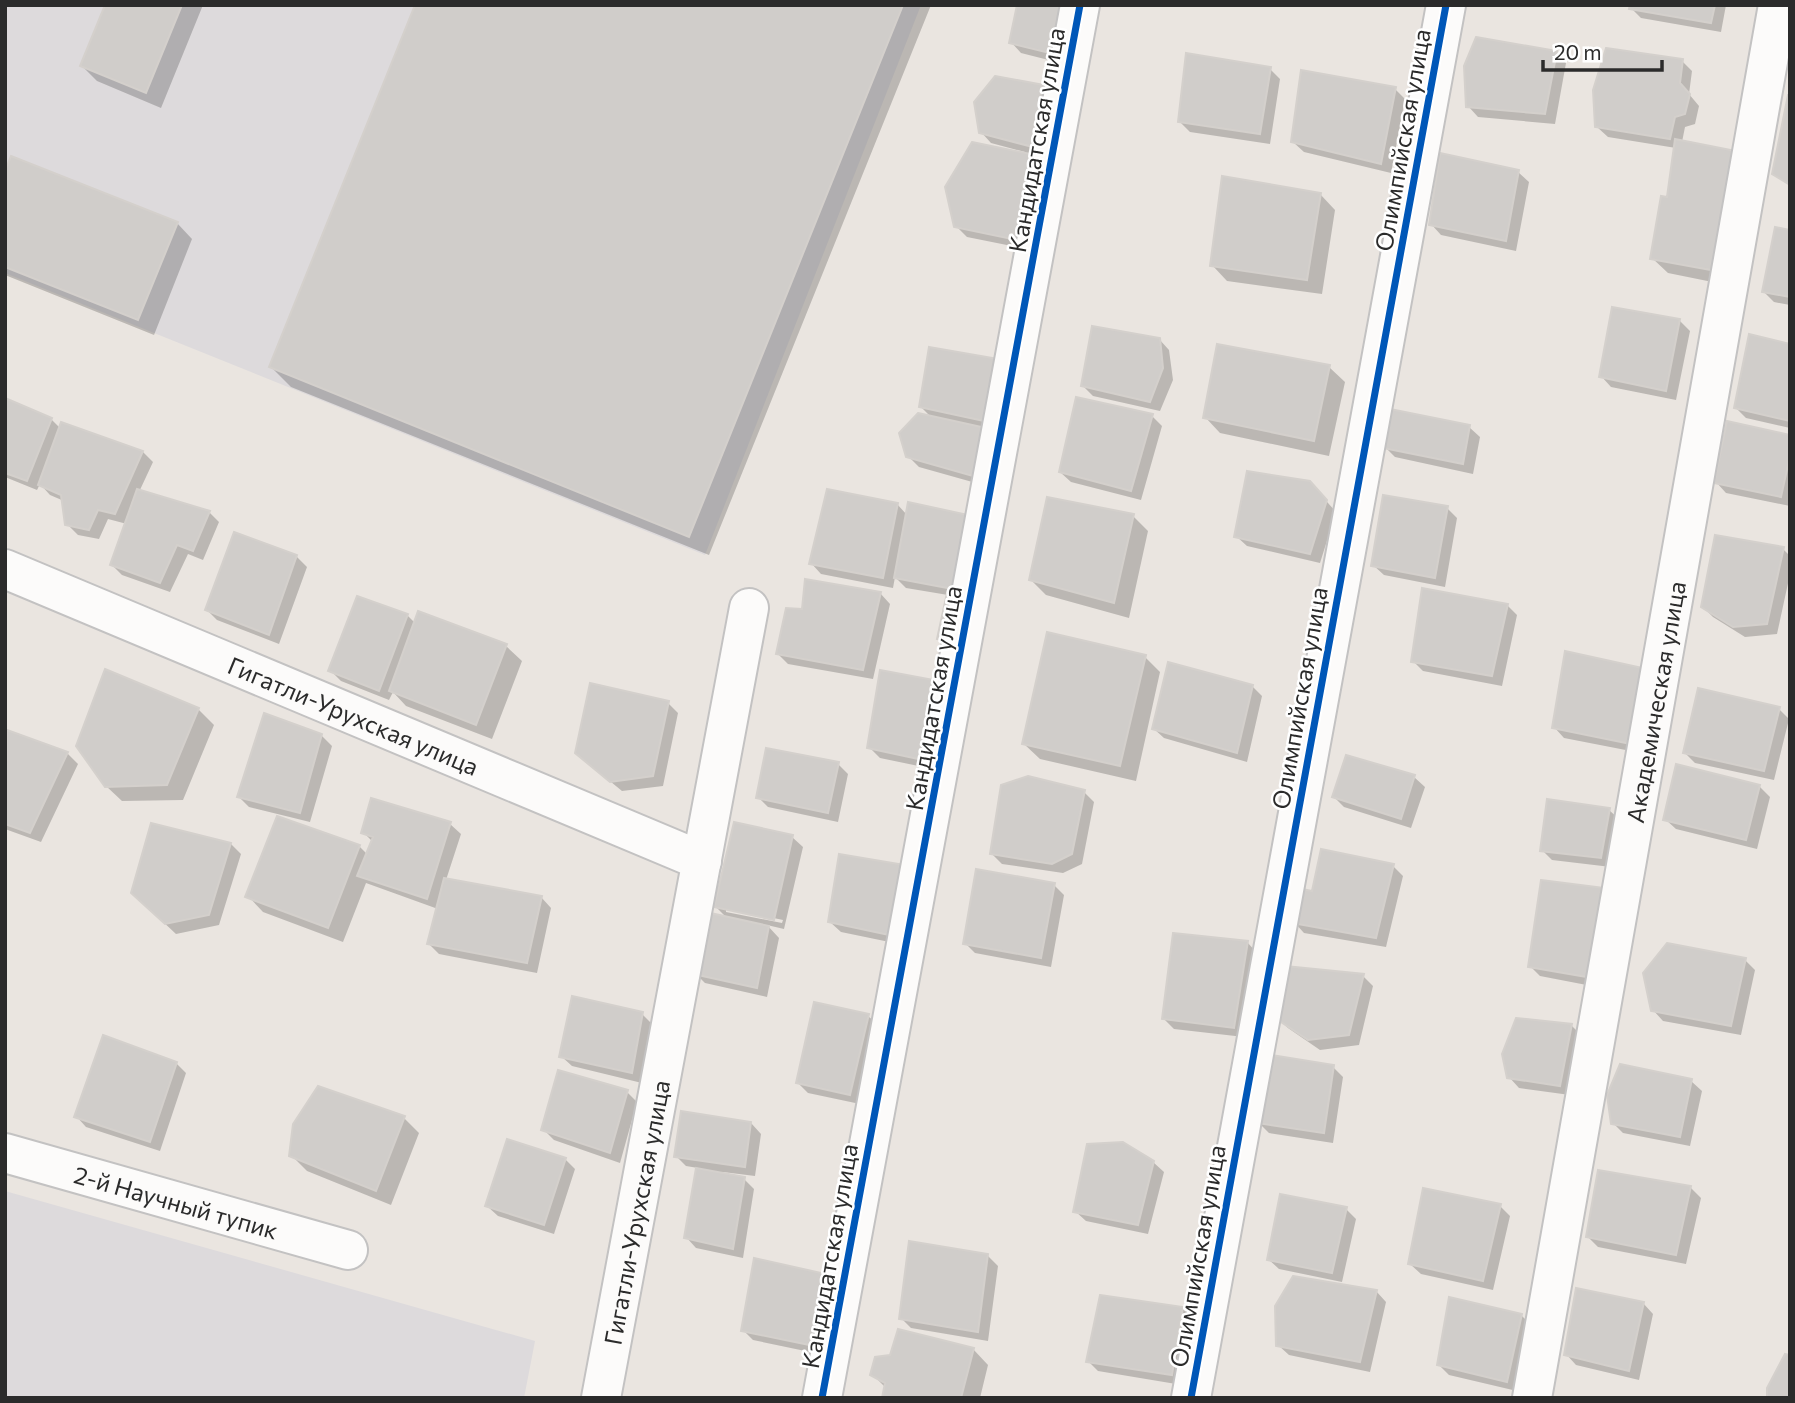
<svg xmlns="http://www.w3.org/2000/svg" width="1795" height="1403" font-family="Commissioner,sans-serif">
	<rect width="100%" height="100%" fill="#eae5e0"/>
	<path fill="#dddadc" d="M 5,5 L 921,5 L 705,555 L 5,273 Z
		M 5,1191 L 535,1341 L 524,1398 L 5,1398 Z"/>
	<path fill="#0003" fill-rule="evenodd" d="M 107,5 L 203,5 L 161,108 L 97,81 L 82,66 Z
		M 417,5 L 931,5 L 709,555 L 291,387 L 271,367 Z
		M 1018,5 L 1084,69 L 1021,53 L 1011,42 Z
		M 1631,5 L 1726,5 L 1721,32 L 1641,18 L 1631,8 Z
		M 1556,53 L 1566,63 L 1555,124 L 1478,117 L 1468,106 Z
		M 1682,61 L 1692,71 L 1689,94 L 1699,106 L 1695,124 L 1685,127 L 1682,142 L 1737,287 L 1668,273 L 1652,258 L 1669,199 L 1676,148 L 1608,137 L 1597,127 Z
		M 1270,69 L 1280,79 L 1270,144 L 1190,132 L 1180,122 Z
		M 1395,89 L 1405,99 L 1391,173 L 1304,152 L 1293,142 Z
		M 1070,92 L 1031,250 L 967,237 L 956,226 L 1025,152 L 991,143 L 981,132 Z
		M 1518,172 L 1529,182 L 1516,251 L 1441,235 L 1431,224 Z
		M 5,175 L 177,223 L 192,239 L 154,335 L 5,275 Z
		M 1320,194 L 1335,210 L 1322,294 L 1227,281 L 1212,265 Z
		M 1790,232 L 1790,305 L 1774,302 L 1764,292 Z
		M 1680,321 L 1690,331 L 1676,400 L 1611,387 L 1601,376 Z
		M 1159,339 L 1169,350 L 1173,380 L 1160,411 L 1093,396 L 1083,386 Z
		M 1790,346 L 1790,428 L 1746,418 L 1736,408 Z
		M 1009,363 L 983,485 L 919,467 L 908,456 L 932,418 L 920,406 Z
		M 1329,367 L 1345,382 L 1329,456 L 1220,433 L 1205,417 Z
		M 5,400 L 51,419 L 61,429 L 62,425 L 143,452 L 153,462 L 139,492 L 209,512 L 219,522 L 203,560 L 188,554 L 170,592 L 122,575 L 112,565 L 127,524 L 108,519 L 99,539 L 78,535 L 67,524 L 64,501 L 50,495 L 40,484 L 37,490 L 5,477 Z
		M 1152,416 L 1162,426 L 1141,500 L 1071,482 L 1060,472 Z
		M 1469,427 L 1480,437 L 1473,474 L 1395,457 L 1385,447 Z
		M 1790,436 L 1790,506 L 1726,493 L 1716,482 Z
		M 1320,494 L 1336,512 L 1320,563 L 1247,546 L 1236,536 Z
		M 897,504 L 907,515 L 967,517 L 943,643 L 938,638 L 948,595 L 906,588 L 895,577 L 893,588 L 821,574 L 811,563 Z
		M 1447,508 L 1457,518 L 1445,587 L 1384,575 L 1373,565 Z
		M 1133,516 L 1148,531 L 1129,618 L 1046,595 L 1031,580 Z
		M 235,534 L 297,557 L 307,567 L 279,644 L 217,620 L 207,610 Z
		M 1783,549 L 1790,556 L 1790,574 L 1777,634 L 1745,637 L 1713,617 L 1703,607 Z
		M 880,593 L 890,604 L 873,679 L 788,664 L 778,654 Z
		M 1507,605 L 1517,615 L 1502,686 L 1423,671 L 1413,661 Z
		M 407,615 L 415,623 L 506,646 L 522,661 L 492,739 L 406,706 L 393,692 L 389,700 L 341,681 L 331,671 Z
		M 1567,653 L 1641,753 L 1564,738 L 1554,727 Z
		M 1145,657 L 1160,672 L 1136,781 L 1040,759 L 1024,744 Z
		M 1252,686 L 1262,696 L 1247,762 L 1164,738 L 1153,728 Z
		M 948,693 L 933,769 L 880,758 L 869,747 Z
		M 668,703 L 678,713 L 663,786 L 622,791 L 588,763 Z
		M 198,709 L 214,725 L 183,800 L 122,801 L 106,786 Z
		M 1779,709 L 1789,719 L 1774,780 L 1695,763 L 1685,753 Z
		M 8,733 L 68,754 L 78,764 L 41,842 L 5,829 L 5,739 Z
		M 321,735 L 332,746 L 310,822 L 249,807 L 239,797 Z
		M 1347,757 L 1414,777 L 1425,787 L 1411,828 L 1344,807 L 1334,797 Z
		M 838,764 L 848,774 L 838,822 L 768,807 L 758,797 Z
		M 1760,787 L 1770,797 L 1757,849 L 1676,829 L 1665,819 Z
		M 1084,792 L 1094,802 L 1082,864 L 1063,873 L 1002,864 L 991,853 Z
		M 1609,810 L 1620,820 L 1611,867 L 1552,860 L 1542,850 Z
		M 450,824 L 461,834 L 446,880 L 541,897 L 551,908 L 537,973 L 439,954 L 429,944 L 438,909 L 366,883 L 343,942 L 263,912 L 248,896 L 359,846 L 368,855 L 373,842 L 363,832 Z
		M 792,837 L 803,847 L 784,929 L 767,925 L 779,938 L 767,997 L 705,983 L 695,973 L 728,919 L 716,907 ZM 726,908 L 783,920 L 782,923 L 726,912 Z
		M 231,844 L 241,854 L 219,925 L 176,934 L 144,904 Z
		M 841,856 L 904,945 L 841,932 L 830,922 Z
		M 1393,866 L 1403,876 L 1386,947 L 1304,933 L 1294,922 L 1313,893 Z
		M 1543,882 L 1597,987 L 1540,976 L 1530,966 Z
		M 1054,885 L 1064,895 L 1051,967 L 975,953 L 965,943 Z
		M 1247,942 L 1257,953 L 1244,1037 L 1174,1029 L 1164,1019 Z
		M 1745,960 L 1755,970 L 1741,1035 L 1663,1021 L 1653,1010 Z
		M 1363,976 L 1373,986 L 1359,1045 L 1320,1050 L 1288,1028 L 1277,1017 Z
		M 642,1014 L 652,1024 L 642,1083 L 572,1066 L 561,1056 Z
		M 868,1016 L 879,1026 L 860,1104 L 808,1093 L 797,1082 Z
		M 1572,1026 L 1582,1036 L 1570,1095 L 1519,1088 L 1509,1077 Z
		M 176,1063 L 186,1073 L 160,1151 L 86,1127 L 76,1116 Z
		M 1333,1067 L 1343,1077 L 1333,1143 L 1269,1133 L 1259,1123 Z
		M 1691,1081 L 1702,1091 L 1690,1146 L 1623,1133 L 1613,1123 Z
		M 627,1092 L 637,1102 L 620,1163 L 554,1140 L 543,1129 Z
		M 404,1118 L 419,1133 L 391,1205 L 307,1171 L 291,1155 Z
		M 751,1123 L 761,1134 L 755,1176 L 723,1172 L 723,1175 L 744,1179 L 754,1189 L 743,1258 L 696,1248 L 686,1237 L 698,1168 L 686,1166 L 676,1156 Z
		M 565,1159 L 575,1169 L 554,1234 L 498,1216 L 487,1206 Z
		M 1153,1162 L 1164,1172 L 1148,1234 L 1086,1221 L 1075,1211 Z
		M 1691,1188 L 1701,1198 L 1686,1264 L 1598,1247 L 1588,1237 Z
		M 1500,1206 L 1510,1216 L 1493,1290 L 1421,1274 L 1410,1264 Z
		M 1346,1209 L 1356,1219 L 1342,1282 L 1279,1269 L 1268,1259 Z
		M 988,1256 L 998,1266 L 988,1341 L 911,1328 L 901,1318 Z
		M 755,1260 L 834,1357 L 753,1340 L 743,1330 Z
		M 1376,1291 L 1386,1302 L 1370,1372 L 1289,1355 L 1278,1345 Z
		M 1643,1303 L 1653,1314 L 1639,1380 L 1576,1365 L 1566,1354 Z
		M 1182,1308 L 1193,1319 L 1182,1385 L 1098,1371 L 1088,1361 Z
		M 1521,1315 L 1532,1326 L 1517,1391 L 1449,1375 L 1439,1365 Z
		M 973,1349 L 988,1365 L 980,1398 L 883,1398 L 886,1388 L 872,1374 Z"/>
	<path fill="#d0cdca" stroke="#d4d0cc" stroke-width="2" d="M 105,5 L 182,5 L 146,93 L 80,66 Z
		M 415,5 L 903,5 L 689,537 L 269,367 Z
		M 1017,5 L 1065,5 L 1074,59 L 1009,43 Z
		M 1630,5 L 1715,5 L 1711,23 L 1629,9 Z
		M 1476,37 L 1557,51 L 1545,114 L 1466,107 L 1464,66 Z
		M 1606,48 L 1683,59 L 1680,83 L 1690,94 L 1685,114 L 1675,117 L 1670,139 L 1595,127 L 1593,90 Z
		M 1186,53 L 1271,67 L 1260,134 L 1178,122 Z
		M 1301,70 L 1396,87 L 1381,164 L 1291,142 Z
		M 995,76 L 1071,90 L 1052,152 L 979,133 L 974,102 Z
		M 1788,95 L 1790,95 L 1790,185 L 1772,174 Z
		M 1675,139 L 1746,153 L 1722,272 L 1650,259 L 1661,196 L 1667,197 Z
		M 972,142 L 1040,156 L 1024,195 L 1022,241 L 954,227 L 945,187 Z
		M 1440,153 L 1519,170 L 1506,241 L 1429,225 Z
		M 11,156 L 178,222 L 138,320 L 5,267 L 5,171 Z
		M 1222,176 L 1321,193 L 1307,280 L 1210,266 Z
		M 1775,227 L 1790,230 L 1790,297 L 1762,292 Z
		M 1612,307 L 1680,319 L 1666,391 L 1599,377 Z
		M 1092,326 L 1160,338 L 1163,368 L 1150,402 L 1081,386 Z
		M 1749,334 L 1790,344 L 1790,421 L 1734,408 Z
		M 1217,344 L 1330,365 L 1314,441 L 1203,418 Z
		M 929,347 L 1010,361 L 998,424 L 919,407 Z
		M 1076,397 L 1153,414 L 1131,491 L 1059,472 Z
		M 5,398 L 52,418 L 27,481 L 5,473 Z
		M 1390,409 L 1470,425 L 1463,464 L 1383,448 Z
		M 918,413 L 986,428 L 973,476 L 906,457 L 899,433 Z
		M 1727,421 L 1790,435 L 1790,456 L 1781,497 L 1714,483 Z
		M 61,422 L 143,451 L 115,514 L 98,510 L 89,530 L 65,525 L 61,495 L 38,485 Z
		M 1247,471 L 1310,481 L 1327,500 L 1310,554 L 1234,537 Z
		M 137,489 L 210,511 L 193,551 L 177,545 L 160,583 L 110,565 Z
		M 827,489 L 898,503 L 883,578 L 809,564 Z
		M 1383,495 L 1448,506 L 1435,578 L 1371,566 Z
		M 1047,497 L 1134,514 L 1114,603 L 1029,580 Z
		M 908,502 L 968,515 L 953,589 L 894,578 Z
		M 234,532 L 297,555 L 269,635 L 205,610 Z
		M 1715,535 L 1784,547 L 1767,624 L 1733,627 L 1701,607 Z
		M 805,579 L 881,592 L 863,670 L 776,654 L 786,608 L 802,609 Z
		M 1422,588 L 1508,604 L 1492,676 L 1411,662 Z
		M 947,593 L 976,598 L 966,645 L 937,639 Z
		M 357,596 L 408,614 L 379,691 L 328,671 Z
		M 418,611 L 507,644 L 476,725 L 389,691 Z
		M 1047,632 L 1146,655 L 1120,766 L 1022,744 Z
		M 1565,651 L 1647,669 L 1631,744 L 1552,728 Z
		M 1168,662 L 1253,685 L 1237,753 L 1152,729 Z
		M 105,669 L 199,708 L 167,785 L 105,787 L 76,746 Z
		M 880,670 L 939,681 L 923,760 L 867,748 Z
		M 590,683 L 669,701 L 653,776 L 610,782 L 575,753 Z
		M 1698,688 L 1780,707 L 1764,771 L 1683,753 Z
		M 264,713 L 322,734 L 300,813 L 237,797 Z
		M 7,730 L 68,752 L 30,833 L 5,824 Z
		M 766,748 L 839,762 L 828,813 L 756,798 Z
		M 1346,755 L 1415,775 L 1401,819 L 1332,797 Z
		M 1676,764 L 1760,785 L 1746,840 L 1663,820 Z
		M 1028,776 L 1085,790 L 1072,854 L 1052,864 L 990,854 L 1001,785 Z
		M 371,798 L 451,822 L 427,899 L 357,876 L 373,837 L 361,833 Z
		M 1547,799 L 1610,808 L 1601,858 L 1540,851 Z
		M 277,816 L 360,845 L 328,928 L 245,897 Z
		M 734,822 L 793,835 L 774,920 L 714,907 Z
		M 151,823 L 231,843 L 209,915 L 165,924 L 131,893 Z
		M 1321,849 L 1394,864 L 1376,938 L 1292,923 L 1297,888 L 1312,891 Z
		M 839,854 L 905,865 L 894,936 L 828,922 Z
		M 976,869 L 1055,883 L 1041,958 L 963,944 Z
		M 444,878 L 542,896 L 527,963 L 427,944 Z
		M 1541,880 L 1605,888 L 1587,977 L 1528,967 Z
		M 706,912 L 769,926 L 757,988 L 693,974 Z
		M 1173,933 L 1248,941 L 1234,1028 L 1162,1019 Z
		M 1667,943 L 1746,958 L 1731,1026 L 1651,1011 L 1643,973 Z
		M 1285,966 L 1364,974 L 1349,1035 L 1308,1040 L 1275,1018 Z
		M 572,996 L 643,1012 L 632,1073 L 559,1057 Z
		M 814,1002 L 869,1014 L 850,1095 L 796,1083 Z
		M 1516,1018 L 1572,1024 L 1560,1086 L 1507,1078 L 1502,1054 Z
		M 103,1035 L 177,1062 L 150,1142 L 74,1117 Z
		M 1266,1054 L 1334,1065 L 1324,1133 L 1257,1123 Z
		M 1620,1064 L 1692,1079 L 1680,1137 L 1611,1124 L 1607,1095 Z
		M 558,1070 L 628,1090 L 610,1153 L 541,1130 Z
		M 318,1086 L 405,1116 L 376,1191 L 289,1156 L 293,1124 Z
		M 681,1111 L 751,1122 L 745,1167 L 674,1157 Z
		M 507,1139 L 566,1158 L 544,1225 L 485,1206 Z
		M 1123,1142 L 1154,1161 L 1138,1225 L 1073,1212 L 1087,1144 Z
		M 696,1168 L 745,1177 L 733,1249 L 684,1238 Z
		M 1598,1170 L 1691,1186 L 1676,1255 L 1586,1237 Z
		M 1423,1188 L 1501,1204 L 1483,1281 L 1408,1264 Z
		M 1280,1194 L 1347,1207 L 1332,1273 L 1267,1260 Z
		M 909,1241 L 988,1254 L 978,1332 L 899,1319 Z
		M 754,1258 L 839,1277 L 824,1348 L 741,1331 Z
		M 1293,1276 L 1377,1290 L 1360,1362 L 1276,1346 L 1275,1306 Z
		M 1576,1288 L 1644,1302 L 1629,1371 L 1564,1355 Z
		M 1100,1295 L 1183,1307 L 1172,1375 L 1086,1362 Z
		M 1449,1297 L 1522,1314 L 1507,1382 L 1437,1365 Z
		M 898,1329 L 974,1348 L 961,1398 L 882,1398 L 885,1383 L 870,1375 L 875,1357 L 890,1355 Z
		M 1785,1354 L 1790,1355 L 1790,1398 L 1767,1398 L 1767,1388 Z"/>
	<g fill="none" stroke-linecap="round" stroke-linejoin="round">
		<g stroke="#c3c2c2" stroke-width="42">
			<g id="minor">
				<path id="s1" d="M 5,569 L 702,861"/>
				<path id="s2" d="M 5,1153 L 348,1250"/>
				<path id="s3" d="M 601,1398 L 749,608"/>
				<path d="M 822,1398 L 1080,5"/>
				<path d="M 1191,1398 L 1446,5"/>
				<path id="s4" d="M 1532,1398 L 1778,5"/>
			</g>
		</g>
		<use href="#minor" stroke="#fcfbfa" stroke-width="38"/>
		<g stroke="#fff" stroke-width="11">
			<path id="cycleway" d="M 822,1398 L 1080,5
				M 1191,1398 L 1446,5"/>
		</g>
		<use href="#cycleway" stroke="#0057b8" stroke-width="7"/>
	</g>
	<g text-anchor="middle" dominant-baseline="central" stroke-width="5" stroke-linejoin="round" paint-order="stroke">
		<g font-size="24" fill="#2b2b2b" stroke="#fff">
			<text transform="translate(1036 140) rotate(-80)">Кандидатская улица</text>
			<text transform="translate(1402 140) rotate(-80)">Олимпийская улица</text>
			<text transform="translate(933 698) rotate(-80)">Кандидатская улица</text>
			<text transform="translate(1299 698) rotate(-80)">Олимпийская улица</text>
			<text stroke="none"><textPath href="#s4" startOffset="707">Академическая улица</textPath></text>
			<text stroke="none"><textPath href="#s1" startOffset="378">Гигатли-Урухская улица</textPath></text>
			<text stroke="none"><textPath href="#s2" startOffset="178">2-й Научный тупик</textPath></text>
			<text stroke="none"><textPath href="#s3" startOffset="189">Гигатли-Урухская улица</textPath></text>
			<text transform="translate(829 1256) rotate(-80)">Кандидатская улица</text>
			<text transform="translate(1197 1256) rotate(-80)">Олимпийская улица</text>
		</g>
	</g>
	<rect width="1795" height="1403" fill="none" stroke="#2b2b2b" stroke-width="14"/>
	<path d="M1543 60v10h119v-10" fill="none" stroke="#2b2b2b" stroke-width="3.5"/>
	<text x="1554" y="60" font-size="21" fill="#2b2b2b" stroke="#ffffff" stroke-width="5" paint-order="stroke">20 m</text>
</svg>
